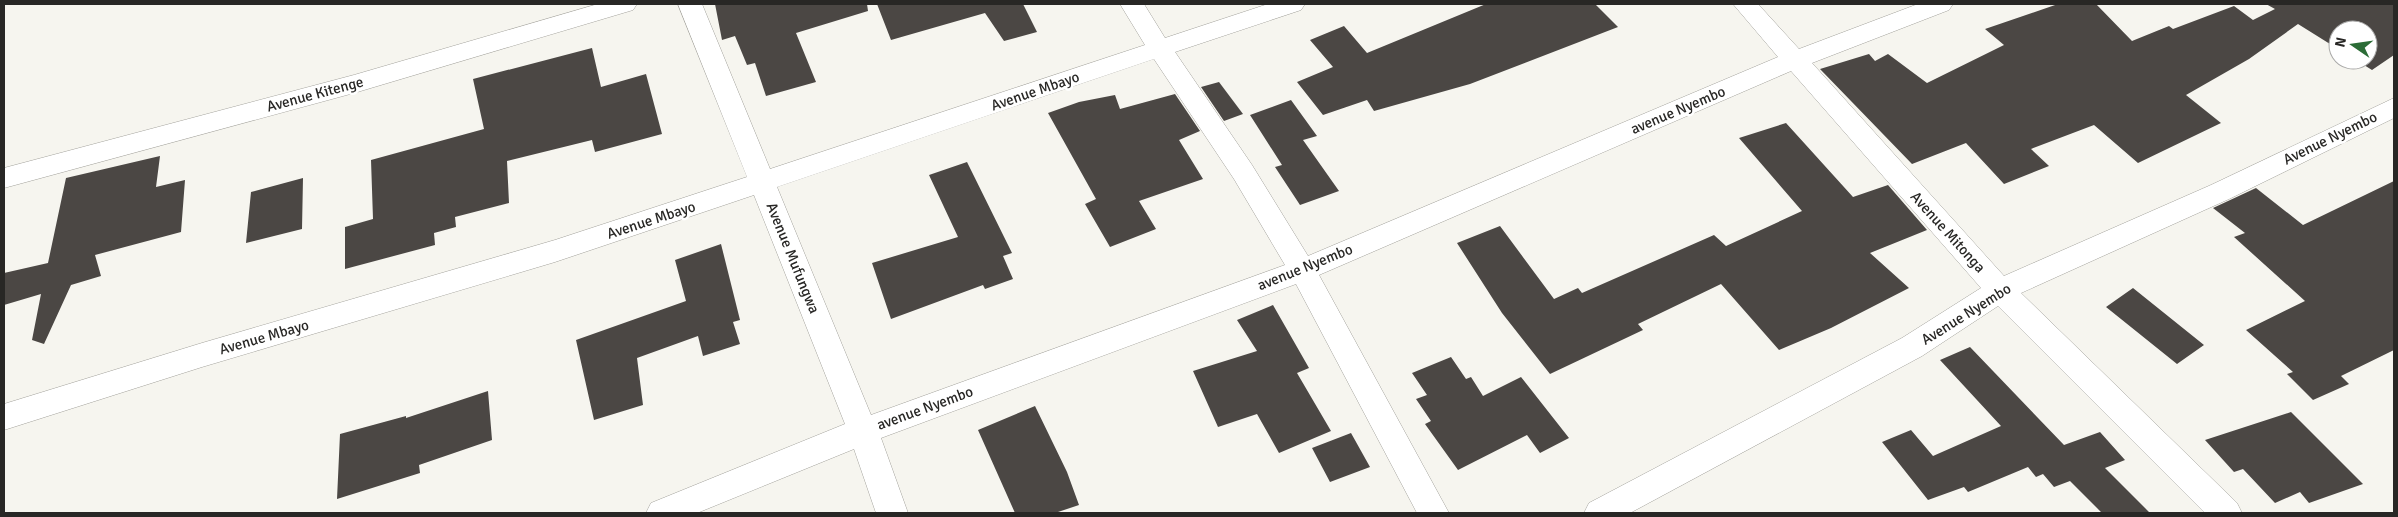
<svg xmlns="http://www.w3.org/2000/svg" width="2398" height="517" font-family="Signika,sans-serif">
	<rect width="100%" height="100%" fill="#f6f5ef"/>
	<path fill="#4b4744" d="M 715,4 L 867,4 L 868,11 L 796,33 L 816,82 L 766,96 L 755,63 L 747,65 L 735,36 L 722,40 Z
		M 877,4 L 1023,4 L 1037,32 L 1004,41 L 985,13 L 891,40 Z
		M 1486,4 L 1595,4 L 1618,27 L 1470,84 L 1374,111 L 1367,100 L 1323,115 L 1297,82 L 1333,67 L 1310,40 L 1344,26 L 1367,53 Z
		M 2058,4 L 2096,4 L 2132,41 L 2169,26 L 2173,29 L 2234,6 L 2253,20 L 2275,9 L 2266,4 L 2394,4 L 2394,55 L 2372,70 L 2356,60 L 2368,60 L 2368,30 L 2338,30 L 2338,49 L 2298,24 L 2249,59 L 2186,95 L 2221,123 L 2138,163 L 2094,125 L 2031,149 L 2049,166 L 2004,184 L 1966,143 L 1912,164 L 1820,69 L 1869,54 L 1875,61 L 1888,54 L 1927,83 L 2004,45 L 1985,29 Z
		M 592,48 L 601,87 L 646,74 L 662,134 L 595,152 L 592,140 L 507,161 L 509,203 L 455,217 L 456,227 L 434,233 L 435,245 L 345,269 L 345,227 L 373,219 L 371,160 L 484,129 L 473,79 Z
		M 1219,82 L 1243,114 L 1224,121 L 1201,87 Z
		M 1175,94 L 1200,131 L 1179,140 L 1203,179 L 1139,201 L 1156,229 L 1110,247 L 1085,204 L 1096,199 L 1048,113 L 1079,102 L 1115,95 L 1120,109 Z
		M 1291,100 L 1317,136 L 1303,140 L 1339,191 L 1300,205 L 1275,167 L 1282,165 L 1250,115 Z
		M 1786,123 L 1853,197 L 1888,185 L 1927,230 L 1870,253 L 1909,288 L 1831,328 L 1779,350 L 1721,284 L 1638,324 L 1643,330 L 1550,374 L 1502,313 L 1457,243 L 1500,226 L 1554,299 L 1578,288 L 1582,293 L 1714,235 L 1726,246 L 1802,211 L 1739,138 Z
		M 160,156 L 156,187 L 185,180 L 181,232 L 95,255 L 101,276 L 71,285 L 44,344 L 32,340 L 41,294 L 4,305 L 4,273 L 48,263 L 66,178 Z
		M 967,162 L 1012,253 L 1003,256 L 1013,279 L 985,289 L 983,285 L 891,319 L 872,263 L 958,237 L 929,175 Z
		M 303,178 L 302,229 L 246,243 L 251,192 Z
		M 2394,181 L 2394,350 L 2341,376 L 2349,384 L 2313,400 L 2287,374 L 2293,372 L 2246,330 L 2305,301 L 2234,237 L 2245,233 L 2213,208 L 2256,188 L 2303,225 Z
		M 721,244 L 740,320 L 733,322 L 740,344 L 703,356 L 698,336 L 637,358 L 643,405 L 594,420 L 576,340 L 686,301 L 675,260 Z
		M 2133,288 L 2204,345 L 2177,364 L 2106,307 Z
		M 1273,305 L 1309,368 L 1297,373 L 1331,431 L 1279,453 L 1257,414 L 1218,427 L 1193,371 L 1257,351 L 1237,320 Z
		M 1970,347 L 2064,445 L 2100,432 L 2125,460 L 2105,468 L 2150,513 L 2102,513 L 2070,481 L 2054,487 L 2043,474 L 2036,477 L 2028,467 L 1968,492 L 1964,487 L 1928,500 L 1882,442 L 1911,430 L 1933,456 L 2001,426 L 1940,360 Z
		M 1451,357 L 1466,379 L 1471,377 L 1483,396 L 1521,377 L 1569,438 L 1540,453 L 1527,435 L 1458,470 L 1425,424 L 1431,421 L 1416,399 L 1427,395 L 1412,373 Z
		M 488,391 L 492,440 L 419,465 L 420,473 L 337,499 L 340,434 L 406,416 L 406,418 Z
		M 1035,406 L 1067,472 L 1079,505 L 1055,513 L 1015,513 L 978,430 Z
		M 2291,412 L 2363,484 L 2309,503 L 2300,492 L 2275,503 L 2243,469 L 2234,472 L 2205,440 Z
		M 1351,433 L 1370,467 L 1330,482 L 1312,448 Z"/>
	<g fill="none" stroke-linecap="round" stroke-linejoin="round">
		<g stroke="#a3a29c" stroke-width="1">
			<path id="street" d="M 598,4 L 637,4 L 633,10 L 354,93 L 4,188 L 4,168 L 354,75 Z
				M 678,4 L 702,4 L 770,169 L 1145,45 L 1120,4 L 1144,4 L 1165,38 L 1268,4 L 1305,4 L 1301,10 L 1175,52 L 1252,165 L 1308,256 L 1778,57 L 1733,4 L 1758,4 L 1799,49 L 1918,4 L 1953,4 L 1949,10 L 1812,63 L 2004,276 L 2211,185 L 2394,98 L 2394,118 L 2229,199 L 2021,293 L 2237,503 L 2242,513 L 2205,513 L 1998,306 L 1922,356 L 1630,513 L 1584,513 L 1589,503 L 1902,338 L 1981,288 L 1791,71 L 1319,275 L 1449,513 L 1417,513 L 1296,284 L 881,438 L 908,513 L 876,513 L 854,449 L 697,513 L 646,513 L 651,503 L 845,424 L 754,195 L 555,262 L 202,367 L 4,430 L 4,404 L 202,343 L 555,240 L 747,177 ZM 1154,59 L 1234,179 L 1285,265 L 871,415 L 777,187 Z"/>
		</g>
		<use href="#street" fill="#fff" fill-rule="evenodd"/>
	</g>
	<g text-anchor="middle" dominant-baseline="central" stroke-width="5" stroke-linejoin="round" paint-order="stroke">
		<g font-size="15" fill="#282725" stroke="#fff">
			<text transform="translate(1035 91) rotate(-19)">Avenue Mbayo</text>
			<text transform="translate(315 94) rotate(-15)">Avenue Kitenge</text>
			<text transform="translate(1678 110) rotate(-23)">avenue Nyembo</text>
			<text transform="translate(2330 138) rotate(-26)">Avenue Nyembo</text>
			<text transform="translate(651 220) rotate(-18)">Avenue Mbayo</text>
			<text transform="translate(1948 232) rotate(48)">Avenue Mitonga</text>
			<text transform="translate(793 258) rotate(68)">Avenue Mufungwa</text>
			<text transform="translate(1305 267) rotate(-22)">avenue Nyembo</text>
			<text transform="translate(1966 314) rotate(-32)">Avenue Nyembo</text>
			<text transform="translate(264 337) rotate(-16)">Avenue Mbayo</text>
			<text transform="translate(925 408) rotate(-20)">avenue Nyembo</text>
		</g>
	</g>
	<rect width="2398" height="517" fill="none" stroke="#282725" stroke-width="10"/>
	<g transform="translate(2353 45) rotate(283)"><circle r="24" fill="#ffffff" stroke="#a9a9a8"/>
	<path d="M0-4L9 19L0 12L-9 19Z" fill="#2b6c36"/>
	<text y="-8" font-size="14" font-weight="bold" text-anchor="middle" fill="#282725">N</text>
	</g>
</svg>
